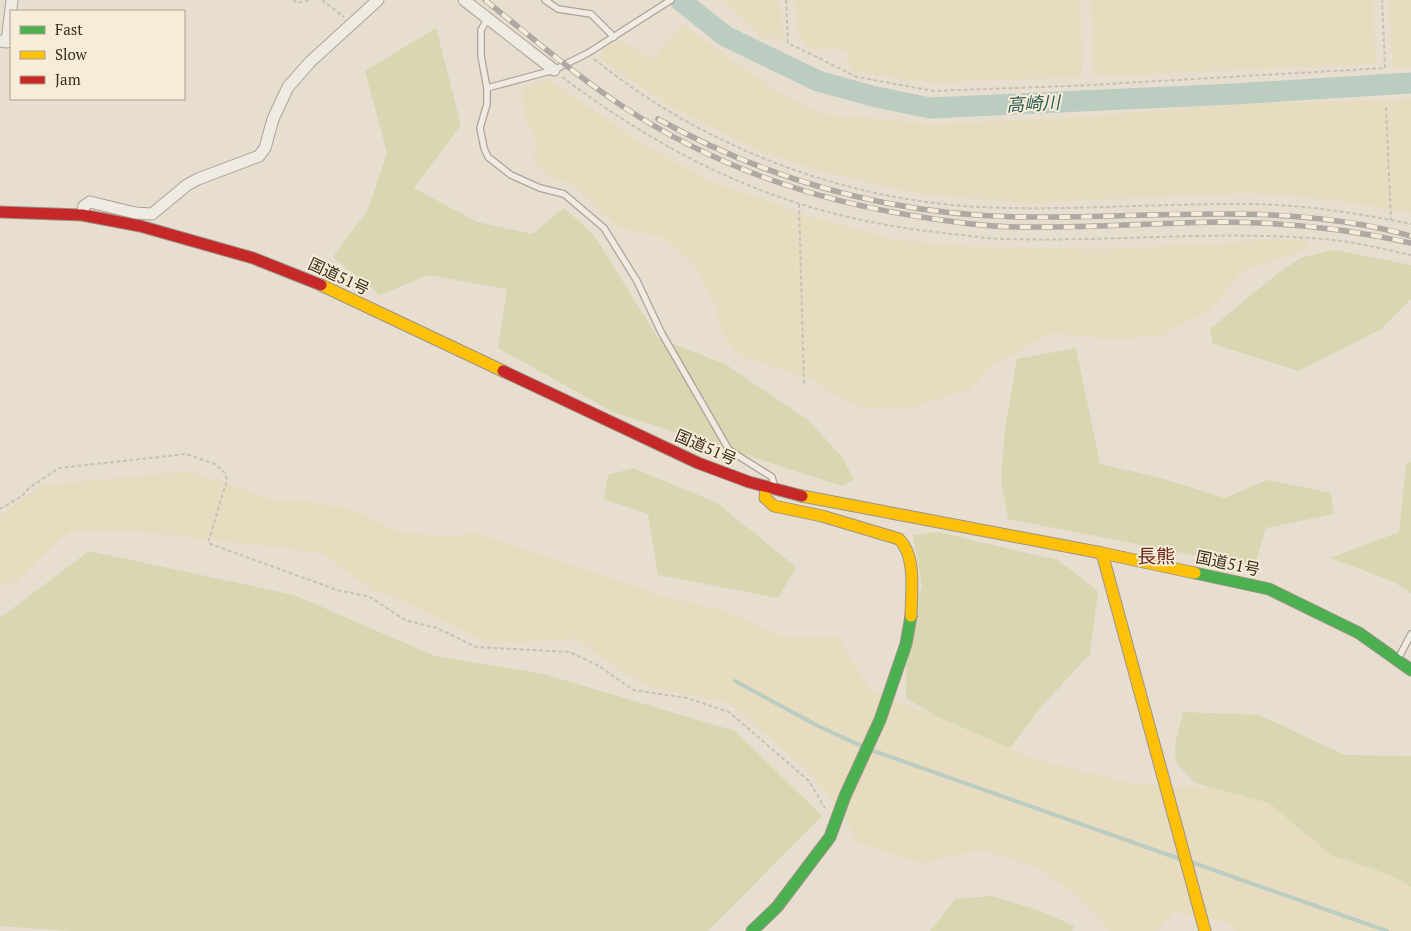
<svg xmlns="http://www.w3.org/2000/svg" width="1411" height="931" font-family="'PT Serif','Noto Sans JP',serif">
	<rect width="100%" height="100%" fill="#e7ded0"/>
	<path fill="#e7dcc0" d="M 722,0 L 780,0 L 784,38 L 764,40 Z
		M 795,0 L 1081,0 L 1082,77 L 933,83 L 851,72 L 846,50 L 809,49 L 796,31 Z
		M 1091,0 L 1373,0 L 1376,64 L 1106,76 L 1092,74 Z
		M 1389,0 L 1411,0 L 1411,66 L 1392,68 Z
		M 682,24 L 775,90 L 822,114 L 932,124 L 1067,118 L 1236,104 L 1411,99 L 1411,214 L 1372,206 L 1314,198 L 1250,193 L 1027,203 L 925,195 L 826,173 L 759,151 L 668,105 L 599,58 L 607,46 L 623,41 L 652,59 Z
		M 548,79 L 643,144 L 710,181 L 808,216 L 893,239 L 954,246 L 1101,249 L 1214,244 L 1275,239 L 1306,241 L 1307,247 L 1299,253 L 1241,272 L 1211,310 L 1160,336 L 1112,340 L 1051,333 L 992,365 L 970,389 L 904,410 L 858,407 L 824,388 L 814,380 L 741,356 L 722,334 L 715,304 L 695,267 L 662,237 L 620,228 L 572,185 L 547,176 L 534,160 L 536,141 L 526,120 L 521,88 Z
		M 191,471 L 269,499 L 303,501 L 351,509 L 399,532 L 450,537 L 474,532 L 662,596 L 720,609 L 784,637 L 837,636 L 872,692 L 983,734 L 1030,758 L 1134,784 L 1207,787 L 1269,803 L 1331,855 L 1391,875 L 1411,887 L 1411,931 L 1236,931 L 1227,923 L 1175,912 L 1158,931 L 1109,931 L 1079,897 L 1038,868 L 982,850 L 923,863 L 857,842 L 846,819 L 811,774 L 729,703 L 652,688 L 621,671 L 576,639 L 489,644 L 405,602 L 374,592 L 321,553 L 153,533 L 71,530 L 15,583 L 0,584 L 0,515 L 43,485 Z"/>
	<path fill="#d9d6b2" d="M 436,28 L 461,125 L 414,188 L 477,222 L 532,234 L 564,208 L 594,235 L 658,338 L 725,364 L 808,420 L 842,457 L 854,480 L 842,486 L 613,412 L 498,348 L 507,289 L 428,275 L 380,295 L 333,257 L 368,210 L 387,153 L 365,71 Z
		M 1335,250 L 1411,265 L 1411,299 L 1381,329 L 1299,371 L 1213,344 L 1210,329 L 1278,273 L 1301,258 Z
		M 1076,348 L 1100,464 L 1161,478 L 1225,498 L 1267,480 L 1331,493 L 1334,514 L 1266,528 L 1254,567 L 1008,519 L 1001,479 L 1005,429 L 1017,359 Z
		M 1411,462 L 1411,593 L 1394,582 L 1331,558 L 1399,532 L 1406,465 Z
		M 633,468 L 717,503 L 796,567 L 778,598 L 658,575 L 648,514 L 604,499 L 608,475 Z
		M 938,532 L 1058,560 L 1098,591 L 1090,654 L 1042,706 L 1010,748 L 938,717 L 906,698 L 907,623 L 922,587 L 913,535 Z
		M 89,551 L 294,595 L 435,656 L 544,674 L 735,731 L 822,816 L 708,931 L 70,931 L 0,926 L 0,618 Z
		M 1183,712 L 1259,715 L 1345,755 L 1411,756 L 1411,887 L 1391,875 L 1331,855 L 1269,803 L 1195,783 L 1176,763 L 1175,745 Z
		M 992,896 L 1038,910 L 1074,926 L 1072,931 L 930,931 L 955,899 Z"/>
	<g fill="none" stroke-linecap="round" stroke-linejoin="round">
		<path stroke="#bbccc1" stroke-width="4" d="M 735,681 L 818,726 L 864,747
			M 871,750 L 1180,859
			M 1191,862 L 1387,931"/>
		<path stroke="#bbccc1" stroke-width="21" d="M 680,0 L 725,36 L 818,81 L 876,97 L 930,108 L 1234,94 L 1411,83"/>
		<g stroke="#ada398" stroke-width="8">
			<path id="lane" d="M 545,0 L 558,9 L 591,14 L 614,37
				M 488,18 L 481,30 L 481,56 L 487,88 L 487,104 L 480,128 L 484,148 L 488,157 L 511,175 L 540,188 L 564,194 L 604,228 L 637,281 L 661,332 L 729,450 L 772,477 L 774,484
				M 487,88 L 554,70 L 588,53 L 671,0
				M 1399,657 L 1411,634"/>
		</g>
		<g stroke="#ada398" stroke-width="13">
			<path id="street" d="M 464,0 L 554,70
				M 0,41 L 7,42 L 12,0
				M 82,215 L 84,206 L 90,202 L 135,213 L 152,214 L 187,185 L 198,179 L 259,156 L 265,148 L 273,119 L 288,87 L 310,62 L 378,0"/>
		</g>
		<g stroke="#9c9388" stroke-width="13">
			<path id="fast" d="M 1195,573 L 1269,589 L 1359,633 L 1411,670
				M 752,931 L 777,907 L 830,837 L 845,796 L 880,720 L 906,644 L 911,616"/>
		</g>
		<g stroke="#9c9388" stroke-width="13">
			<path id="slow" d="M 321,285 L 503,371
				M 766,487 L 765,498 L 774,506 L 822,516 L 899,539 C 917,557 911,592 911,616
				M 802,496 L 1102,553 L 1195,573
				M 1102,553 L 1205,931"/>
		</g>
		<g stroke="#9c9388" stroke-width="13">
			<path id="jam" d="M 0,212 L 82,215 L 140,226 L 253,258 L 321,285
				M 503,371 L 698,463 L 749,482 L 802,496"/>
		</g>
		<path stroke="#c8c1b8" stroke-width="2" stroke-dasharray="4 2.5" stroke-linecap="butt" d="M 293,0 L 297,3 L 309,0
			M 322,0 L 344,17
			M 786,0 L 788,43 L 857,77 L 934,91 L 1090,85 L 1385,68 L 1382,0
			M 594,59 C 702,146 841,200 980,207 C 1064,211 1148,204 1233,204 C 1293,203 1352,212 1411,224
			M 562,77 C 686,169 799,219 953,234 C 971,236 989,239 1007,239 C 1112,242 1218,230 1323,239 C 1353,241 1382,249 1411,255
			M 1386,107 L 1391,220
			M 799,204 L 804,384
			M 0,509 L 22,496 L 29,488 L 59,468 L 186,454 L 215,464 L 225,473 L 227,480 L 208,543 L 337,590 L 370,597 L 405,620 L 437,628 L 476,647 L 570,652 L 599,666 L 633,690 L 687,698 L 729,712 L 809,781 L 825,808"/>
		<use href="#lane" stroke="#efeae2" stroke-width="5.5"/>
		<use href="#street" stroke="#efeae2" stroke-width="11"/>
		<use href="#fast" stroke="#4caf50" stroke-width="11"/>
		<use href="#slow" stroke="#ffc107" stroke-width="11"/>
		<use href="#jam" stroke="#c62828" stroke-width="11"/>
		<g stroke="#aea9a2" stroke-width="5.5">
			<path id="rail" d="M 485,0 C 530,36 574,74 622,106 C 713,166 815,201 922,217 C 955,222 987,227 1021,227 C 1087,228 1153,223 1219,222 C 1283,222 1349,229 1411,243
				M 658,119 C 770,181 893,215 1021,217 C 1150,219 1285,200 1411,236"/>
		</g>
		<use href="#rail" stroke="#f7ecd7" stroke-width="4" stroke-dasharray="11" stroke-linecap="butt"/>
	</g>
	<g text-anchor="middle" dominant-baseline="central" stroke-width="4" stroke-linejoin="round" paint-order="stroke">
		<g font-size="16" fill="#3d2c1f" stroke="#f7ecd7">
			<text transform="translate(339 276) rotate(25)">国道51号</text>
			<text transform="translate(706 447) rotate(23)">国道51号</text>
			<text transform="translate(1228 563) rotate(12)">国道51号</text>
		</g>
		<g font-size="18" font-style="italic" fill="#2e5d57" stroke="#f7ecd7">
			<text transform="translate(1033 103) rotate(-3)">高崎川</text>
		</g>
		<g font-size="19" fill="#6c281c" stroke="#f7ecd7">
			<text x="1156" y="555">長熊</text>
		</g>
	</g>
	<rect x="10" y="10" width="175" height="90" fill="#f7ecd7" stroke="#ad9f8d"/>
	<rect x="20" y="26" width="25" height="8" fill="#4caf50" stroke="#ad9f8d"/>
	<text x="55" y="35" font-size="15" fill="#3d2c1f">Fast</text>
	<rect x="20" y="51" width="25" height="8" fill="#ffc107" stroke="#ad9f8d"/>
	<text x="55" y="60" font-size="15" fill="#3d2c1f">Slow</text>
	<rect x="20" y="76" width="25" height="8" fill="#c62828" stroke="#ad9f8d"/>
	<text x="55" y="85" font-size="15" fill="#3d2c1f">Jam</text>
</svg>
